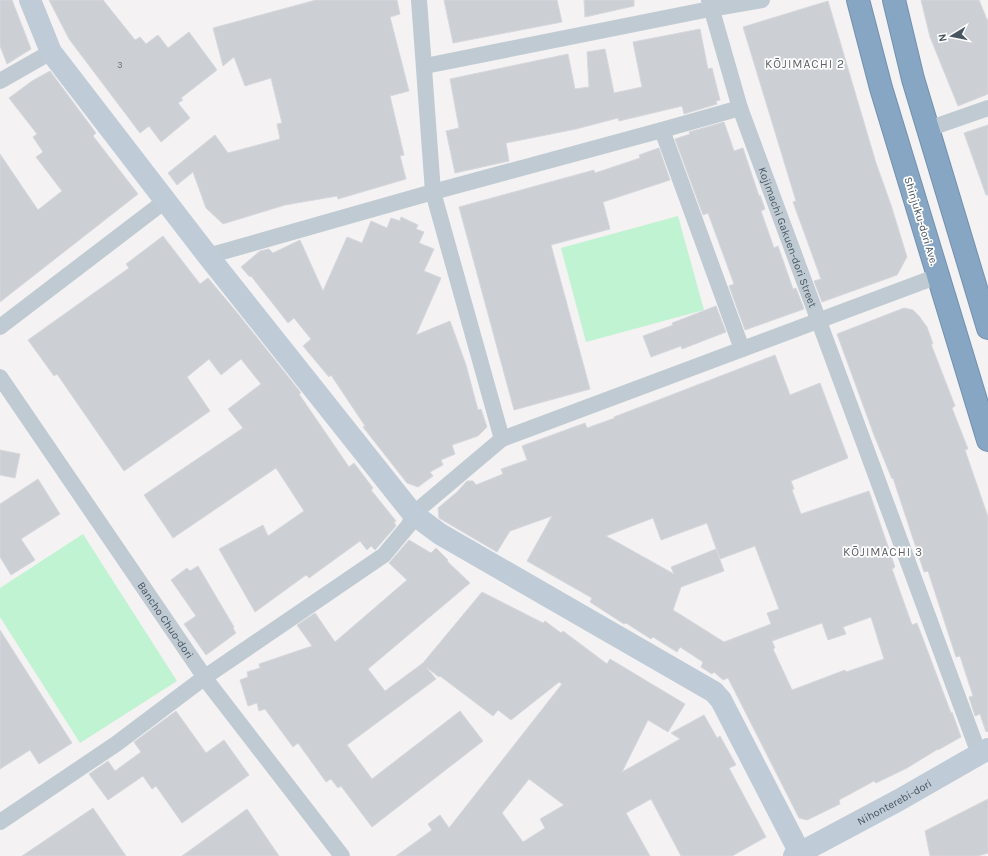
<svg xmlns="http://www.w3.org/2000/svg" width="988" height="856" font-family="Karla,sans-serif">
	<rect width="100%" height="100%" fill="#f4f2f2"/>
	<path fill="#bff3d2" d="M 678,216 L 704,310 L 586,342 L 561,248 Z
		M 83,534 L 177,681 L 80,743 L 0,617 L 0,588 Z"/>
	<path fill="#cccfd4" stroke="#d6d8de" fill-rule="evenodd" d="M 0,0 L 12,0 L 31,49 L 7,64 L 0,46 Z
		M 49,0 L 103,0 L 135,40 L 140,37 L 146,44 L 158,35 L 168,48 L 189,32 L 217,70 L 181,98 L 183,100 L 178,103 L 190,118 L 161,142 L 149,126 L 140,133 L 69,39 Z
		M 316,0 L 397,0 L 400,14 L 390,17 L 409,91 L 390,96 L 404,155 L 400,156 L 406,179 L 338,199 L 337,196 L 285,205 L 223,224 L 206,208 L 193,172 L 177,185 L 168,173 L 215,135 L 228,153 L 280,139 L 277,124 L 282,123 L 271,78 L 245,86 L 234,57 L 223,66 L 213,28 Z
		M 444,0 L 557,0 L 562,22 L 453,43 Z
		M 584,0 L 634,0 L 634,6 L 585,17 Z
		M 921,0 L 979,0 L 988,22 L 988,94 L 958,106 L 930,37 Z
		M 828,1 L 876,163 L 891,205 L 907,257 L 897,275 L 822,302 L 814,281 L 821,279 L 793,202 L 796,201 L 743,27 Z
		M 700,29 L 708,69 L 712,68 L 720,100 L 716,101 L 717,104 L 684,114 L 682,106 L 619,121 L 618,118 L 576,129 L 506,143 L 509,161 L 455,173 L 446,131 L 459,128 L 450,79 L 568,54 L 575,89 L 589,87 L 587,52 L 605,49 L 614,93 L 642,87 L 633,42 Z
		M 50,71 L 96,133 L 93,136 L 138,194 L 0,302 L 0,154 L 38,210 L 62,191 L 36,157 L 43,152 L 33,137 L 37,134 L 9,98 L 32,81 Z
		M 724,122 L 734,151 L 743,148 L 759,196 L 760,195 L 765,209 L 761,211 L 774,248 L 778,246 L 793,289 L 796,288 L 804,309 L 745,330 L 729,286 L 734,284 L 708,213 L 703,215 L 675,139 L 690,134 L 689,132 Z
		M 988,125 L 988,195 L 986,195 L 964,133 Z
		M 659,148 L 670,180 L 603,202 L 610,229 L 551,245 L 590,389 L 514,410 L 459,207 L 594,170 L 595,173 L 640,158 L 639,155 Z
		M 401,217 L 418,225 L 416,229 L 424,232 L 419,243 L 434,249 L 424,271 L 441,278 L 416,335 L 450,321 L 466,365 L 478,410 L 481,409 L 487,427 L 478,436 L 452,445 L 455,454 L 441,460 L 443,465 L 430,472 L 433,476 L 418,487 L 407,483 L 363,427 L 365,426 L 331,375 L 329,377 L 303,346 L 311,339 L 294,318 L 288,323 L 251,276 L 250,277 L 241,267 L 260,251 L 269,249 L 273,253 L 300,240 L 323,291 L 347,237 L 362,243 L 371,221 L 387,228 L 391,218 L 400,221 Z
		M 163,236 L 200,284 L 208,278 L 239,315 L 298,389 L 301,393 L 299,394 L 349,467 L 354,463 L 373,488 L 371,490 L 396,521 L 394,522 L 396,526 L 375,550 L 371,546 L 367,550 L 360,541 L 309,578 L 306,575 L 255,612 L 219,549 L 263,525 L 268,536 L 304,511 L 276,468 L 173,538 L 144,495 L 243,428 L 228,409 L 261,384 L 241,359 L 221,375 L 209,359 L 187,377 L 210,411 L 124,471 L 57,374 L 54,376 L 28,340 L 129,268 L 126,264 Z
		M 716,306 L 726,332 L 682,349 L 681,346 L 651,357 L 643,336 L 673,325 L 672,323 Z
		M 904,308 L 913,310 L 919,316 L 927,327 L 933,344 L 931,344 L 955,406 L 952,408 L 968,449 L 965,450 L 988,517 L 988,731 L 986,732 L 980,714 L 975,716 L 969,697 L 973,696 L 960,656 L 956,657 L 928,571 L 924,572 L 893,478 L 892,479 L 874,435 L 837,334 Z
		M 775,355 L 790,395 L 820,383 L 848,458 L 791,481 L 794,489 L 792,490 L 801,514 L 869,491 L 895,567 L 892,569 L 912,625 L 917,623 L 951,713 L 952,712 L 961,737 L 938,750 L 938,749 L 907,768 L 876,783 L 874,781 L 839,800 L 840,804 L 807,820 L 799,818 L 728,678 L 723,680 L 714,672 L 712,674 L 701,667 L 703,662 L 680,647 L 677,652 L 653,637 L 651,639 L 626,623 L 624,624 L 590,602 L 592,598 L 527,561 L 552,516 L 510,531 L 497,552 L 439,518 L 438,508 L 457,492 L 467,481 L 473,481 L 476,485 L 503,474 L 501,469 L 527,460 L 522,446 L 585,423 L 587,428 L 615,418 L 614,417 ZM 653,518 L 661,540 L 707,523 L 720,559 L 755,546 L 779,609 L 767,613 L 771,624 L 724,642 L 673,610 L 681,587 L 724,571 L 716,549 L 671,567 L 674,574 L 606,536 ZM 871,617 L 884,659 L 846,672 L 845,670 L 792,690 L 773,649 L 775,648 L 772,641 L 822,623 L 828,640 L 846,634 L 843,627 Z
		M 0,450 L 20,454 L 15,478 L 0,475 Z
		M 38,479 L 60,514 L 21,539 L 35,560 L 11,575 L 0,557 L 0,504 Z
		M 409,540 L 431,553 L 436,548 L 448,560 L 447,561 L 470,583 L 368,669 L 385,691 L 423,663 L 482,592 L 543,623 L 545,621 L 561,633 L 563,631 L 607,664 L 610,659 L 685,704 L 668,732 L 648,720 L 622,772 L 680,739 L 671,733 L 704,715 L 717,738 L 720,736 L 736,765 L 729,768 L 766,837 L 732,856 L 681,856 L 651,799 L 626,813 L 650,856 L 396,856 L 432,830 L 428,824 L 440,815 L 449,828 L 562,684 L 559,682 L 511,720 L 498,710 L 493,716 L 440,676 L 439,677 L 426,667 L 436,679 L 347,745 L 372,779 L 460,711 L 483,741 L 372,827 L 341,786 L 338,788 L 331,779 L 326,782 L 298,743 L 293,747 L 265,709 L 259,711 L 257,703 L 248,706 L 240,680 L 248,677 L 247,672 L 260,668 L 259,664 L 312,646 L 297,625 L 315,613 L 335,642 L 407,580 L 389,563 ZM 529,779 L 564,805 L 540,819 L 545,828 L 523,842 L 502,813 Z
		M 198,566 L 234,627 L 233,628 L 236,633 L 206,655 L 184,624 L 196,616 L 171,580 L 187,568 L 190,571 Z
		M 0,630 L 72,743 L 39,764 L 30,750 L 0,769 Z
		M 176,711 L 206,753 L 224,740 L 249,775 L 182,823 L 156,786 L 152,789 L 143,776 L 108,800 L 89,774 L 108,761 L 115,771 L 141,752 L 134,742 Z
		M 988,799 L 988,853 L 978,856 L 930,856 L 925,831 Z
		M 93,808 L 126,856 L 22,856 Z
		M 247,809 L 279,856 L 182,856 Z"/>
	<g fill="none" stroke-linecap="round" stroke-linejoin="round">
		<g stroke="#7290af" stroke-width="24">
			<path id="highway" d="M 858,0 L 881,88 L 988,440
				M 894,0 L 913,79 L 988,328"/>
		</g>
		<g stroke="#bfcad2" stroke-width="16">
			<path d="M 419,0 L 433,192 L 502,439"/>
			<path id="s1" d="M 709,0 L 740,108 L 979,754"/>
			<path d="M 425,66 L 710,9 L 762,0"/>
			<path d="M 0,81 L 51,52"/>
			<path d="M 928,129 L 988,108"/>
			<path d="M 662,130 L 742,349"/>
			<path d="M 208,256 L 433,192 L 662,130 L 740,108"/>
			<path d="M 0,327 L 165,201"/>
			<path id="s2" d="M 0,377 L 210,685 L 342,856"/>
			<path d="M 0,822 L 116,744 L 205,677 L 384,555 L 409,525 L 413,514 L 502,439 L 938,276"/>
		</g>
		<g stroke="#bfcbd6" stroke-width="22">
			<path d="M 30,0 L 51,52 L 208,256 L 413,514 L 440,534 L 714,692 L 721,700 L 800,853"/>
			<path id="s3" d="M 794,856 L 899,800 L 988,749"/>
		</g>
		<use href="#highway" stroke="#87a6c3" stroke-width="22"/>
	</g>
	<g text-anchor="middle" dominant-baseline="central" stroke-width="3.5" stroke-linejoin="round" paint-order="stroke">
		<g font-size="9" fill="#69747e">
			<text x="120" y="65">3</text>
		</g>
		<g font-size="11" fill="#485661" stroke="#fff">
			<text transform="translate(921 221) rotate(73)">Shinjuku-dori Ave.</text>
			<text stroke="none"><textPath href="#s1" startOffset="250">Kojimachi Gakuen-dori Street</textPath></text>
			<text stroke="none"><textPath href="#s2" startOffset="294">Bancho Chuo-dori</textPath></text>
			<text stroke="none"><textPath href="#s3" startOffset="114">Nihonterebi-dori</textPath></text>
		</g>
		<g font-size="12" letter-spacing="1" fill="#5e6268" stroke="#fff">
			<text x="805" y="64">KŌJIMACHI 2</text>
			<text x="883" y="552">KŌJIMACHI 3</text>
		</g>
	</g>
	<g transform="translate(952 36) rotate(260)" stroke="#ffffff" stroke-width="3" paint-order="stroke">
	<path d="M0-3L7 15L0 10L-7 15Z" fill="#485661"/>
	<text y="-6" font-size="11" font-weight="bold" text-anchor="middle" fill="#485661">N</text>
	</g>
</svg>
